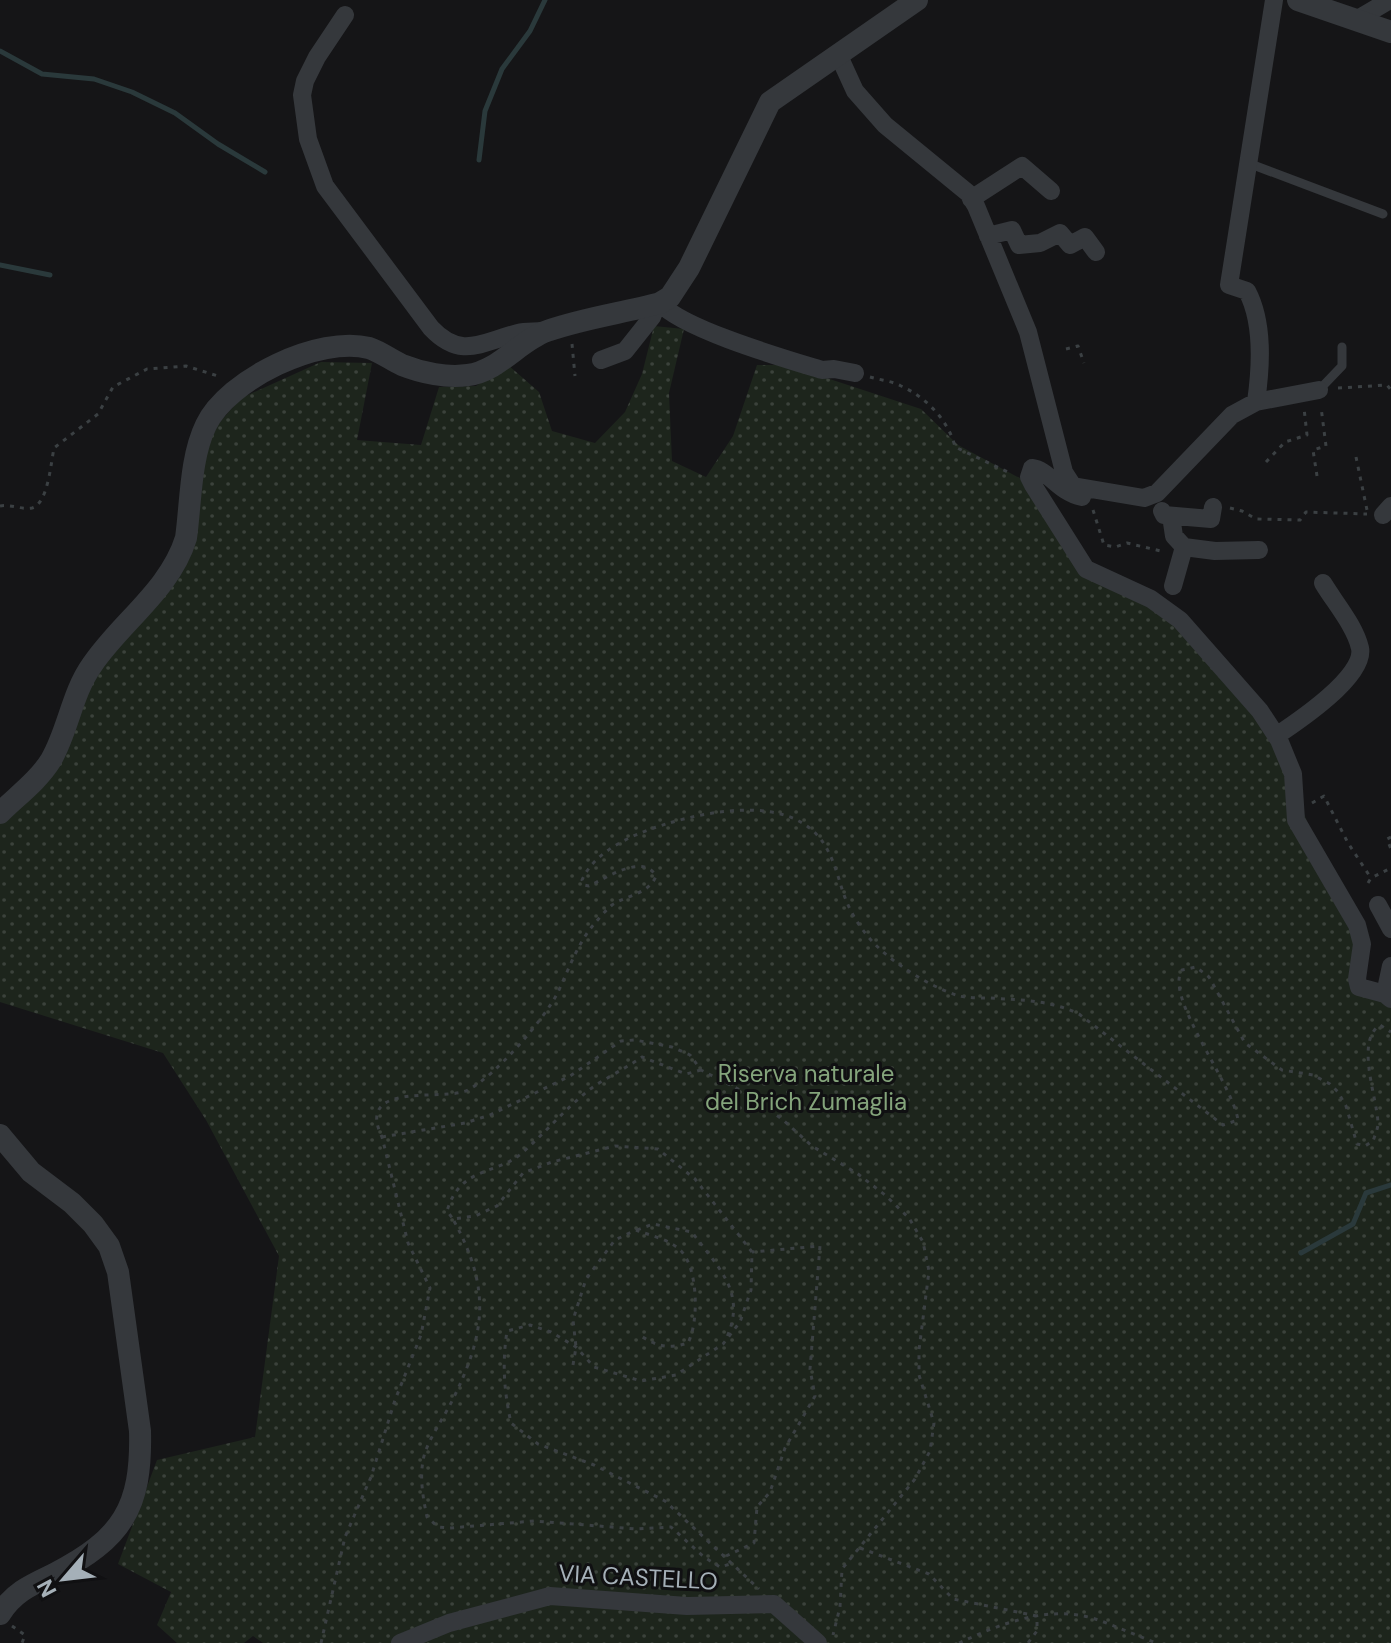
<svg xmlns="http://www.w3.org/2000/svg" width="1391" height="1643" font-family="'DM Sans',sans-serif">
	<defs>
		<pattern id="grass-dots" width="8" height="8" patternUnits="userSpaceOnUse" patternTransform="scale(2)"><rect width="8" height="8" fill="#1d251c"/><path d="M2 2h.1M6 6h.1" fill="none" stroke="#3b423b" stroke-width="1.8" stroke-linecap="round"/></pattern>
	</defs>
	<rect width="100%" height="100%" fill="#151517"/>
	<path fill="url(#grass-dots)" d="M 654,326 L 684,329 L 669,393 L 672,461 L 706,477 L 733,436 L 757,365 L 787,365 L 921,409 L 958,445 L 1027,482 L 1080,570 L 1134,597 L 1177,624 L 1273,740 L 1352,928 L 1357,945 L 1351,973 L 1391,1006 L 1391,1643 L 263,1643 L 253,1636 L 244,1643 L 177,1643 L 157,1625 L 171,1592 L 118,1564 L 157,1460 L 255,1437 L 279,1256 L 206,1120 L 163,1053 L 0,1002 L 0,821 L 57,766 L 94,670 L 185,558 L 201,466 L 213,430 L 241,398 L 321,362 L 372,363 L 357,440 L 421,445 L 439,387 L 476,386 L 508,365 L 539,392 L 552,431 L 595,443 L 625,412 L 642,374 Z"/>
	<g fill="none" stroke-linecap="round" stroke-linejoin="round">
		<path stroke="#2a393b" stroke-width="5" d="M 0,51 L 42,74 L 94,79 L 132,92 L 175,113 L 218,144 L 265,172
			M 479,160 L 485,111 L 502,69 L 530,31 L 545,0
			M 0,265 L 50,275
			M 1301,1253 L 1353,1224 L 1366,1193 L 1391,1185"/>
		<path stroke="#3b4043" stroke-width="3" stroke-dasharray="4 6" stroke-linecap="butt" d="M 572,344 L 575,376
			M 1066,349 L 1078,346 L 1084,363
			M 870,377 C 880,380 892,381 901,386 C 926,397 949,421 955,447 L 1012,474
			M 1338,388 L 1387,385 L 1391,390
			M 1356,457 L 1367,510
			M 1266,462 L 1285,442 L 1307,435 L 1304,408
			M 1317,476 L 1313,450 L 1326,446 L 1321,407
			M 0,506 C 11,504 22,510 32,508 C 48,504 51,462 54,448 L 98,414 L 113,387 L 147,369 L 186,366 L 221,377
			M 1230,508 L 1242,511 L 1256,519 L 1300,520 L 1306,512 L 1367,514
			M 1093,510 L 1104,545 L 1115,547 L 1127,543 L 1165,552
			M 1312,803 L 1324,796 L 1348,843 L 1371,878
			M 1391,837 L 1387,839 L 1391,849
			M 1368,883 L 1371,878 L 1391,868
			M 701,1070 L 686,1074 L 642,1057 C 625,1069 605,1078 589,1090 C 565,1109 545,1133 522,1153 C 497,1175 460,1166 447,1211 L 453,1219 L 475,1216 L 497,1206 L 523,1173 L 552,1162 L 615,1146 L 658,1149 L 695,1179 L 752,1252 L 751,1290 L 740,1322 L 723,1344 L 676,1375 L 641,1381 L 594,1367 L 576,1347 L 551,1332 L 530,1325 L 507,1331 C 502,1363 504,1391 511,1423 L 538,1444 L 594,1465 L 665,1501 L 759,1589
			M 382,1137 L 465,1123 L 490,1115 L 570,1076 L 621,1041 L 635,1040 L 672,1047 L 690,1055 L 701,1070 L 744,1092 L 782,1119 L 812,1146 L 858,1174 L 885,1195 L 909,1218 L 923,1242 L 929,1271 L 919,1350 L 919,1375 L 934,1423 L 930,1451 L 915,1479 L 842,1569 L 840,1607 L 833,1635
			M 454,1221 C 491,1289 486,1333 452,1401 C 443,1419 429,1438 424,1456 C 419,1476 423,1498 427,1517 L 438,1527 L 450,1528 L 534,1521 L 637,1529 L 671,1527 L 704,1557 L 720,1567 L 734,1563
			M 637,1230 L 653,1224 L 692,1232 C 717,1267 747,1291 727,1337
			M 573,1365 L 576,1347 L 573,1320 L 586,1279 L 615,1240 L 636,1230 C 651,1236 670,1239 682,1252 C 698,1270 699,1322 688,1343 C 669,1349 658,1347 641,1336
			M 860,1548 L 929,1574 L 953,1599 L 1037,1616 L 1037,1631 L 1028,1643
			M 726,1556 L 754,1543 L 757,1507 L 770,1492 L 785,1448 L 815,1396 L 810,1369 L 820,1246 L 752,1252
			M 12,1626 L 25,1635 L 22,1643
			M 321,1643 L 345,1537 L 371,1477 L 395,1400 L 421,1335 L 430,1288 L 408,1243 L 382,1137 C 354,1080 445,1102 468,1090 C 495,1076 544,1020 558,992 C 569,969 578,942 595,923 C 600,917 606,910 612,905 C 627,895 649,894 656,876 C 643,853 606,878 589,886 L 584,885 L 582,880 C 595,850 636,833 666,824 C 715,809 798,794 827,849 C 834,862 838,876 842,889 C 852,921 872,946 900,965 C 916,977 940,990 959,996 C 969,998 980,998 990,998 C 1021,1000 1050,1000 1079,1014 L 1223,1125 L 1238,1120 C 1232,1082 1164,997 1182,970 L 1196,967 L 1209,977 L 1245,1043 L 1282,1070 L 1313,1075 L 1330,1084 L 1338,1092 L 1346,1106 L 1357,1144 L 1365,1146 L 1373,1141 C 1375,1135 1378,1129 1378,1123 C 1377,1097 1355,1041 1380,1025 L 1391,1032
			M 959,1643 C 1000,1624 1047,1605 1092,1618 C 1114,1625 1135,1635 1156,1643"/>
		<path stroke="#35383c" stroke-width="9" d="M 1248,163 L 1383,214
			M 1319,390 L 1342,366 L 1342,347"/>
		<path stroke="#35383c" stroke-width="18" d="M 345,15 L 317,57 L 305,81 L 302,95 L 308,139 L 325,186 L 431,328 C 461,360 482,342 518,333 C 526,331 535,332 543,331
			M 1356,20 L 1390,0
			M 839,56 L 855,91 L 885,125 L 968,193 L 976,206 L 1028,332 L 1064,472 L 1073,486 L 1144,498 L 1157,493 L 1232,415 L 1256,402 L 1319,390
			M 971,199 L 1022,166 L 1051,191
			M 988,236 L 1012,230 L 1019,245 L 1040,243 L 1060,233 L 1070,245 L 1085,237 L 1096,252
			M 660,303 C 682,329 786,359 822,370 L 834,369 L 855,373
			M 601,360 L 625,351 L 652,317 L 657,304
			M 1256,402 C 1261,367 1264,323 1247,291 L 1229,285 L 1274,0
			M 1082,497 C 1058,492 1049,470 1032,468 L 1029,477 L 1033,485 L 1086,569 L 1151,599 L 1180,620 L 1260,711 L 1279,740 L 1293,774 L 1296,820 L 1357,925 L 1362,944 L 1357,979 L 1359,987 L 1385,994 L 1391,999
			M 1162,511 L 1164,515 L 1211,519 L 1213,507
			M 1383,515 L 1391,506
			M 1171,516 L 1174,536 L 1184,547 L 1215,551 L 1259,550
			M 1173,586 L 1184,547
			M 1276,736 C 1297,722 1366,676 1360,648 C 1355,626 1335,603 1323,583
			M 1378,905 L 1391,929
			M 1385,994 L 1391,966
			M 400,1643 L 449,1623 L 550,1596 L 687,1606 L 774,1604 L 818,1643"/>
		<path stroke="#35383c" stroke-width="22" d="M 1298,0 L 1391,32
			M 0,813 C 17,796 38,781 51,760 C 68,731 72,693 92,665 C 121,622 170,590 186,538 C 191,502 190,458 206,425 C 228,379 320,335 369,348 C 381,352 391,360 402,365 C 422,373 447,378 468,375 C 499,371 519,341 547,331 C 584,318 623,313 660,303 L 670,297 L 689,268 L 770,102 L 917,0
			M 0,1135 L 31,1172 L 72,1203 L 93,1224 L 109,1246 L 118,1272 L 140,1431 C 142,1508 122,1539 54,1574 C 31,1585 14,1592 0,1614"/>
	</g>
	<g text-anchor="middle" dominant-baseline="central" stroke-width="6" stroke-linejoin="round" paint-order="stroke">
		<g font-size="24" fill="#84a47b" stroke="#101012">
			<text x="806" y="1073">Riserva naturale<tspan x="806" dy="28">del Brich Zumaglia</tspan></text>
		</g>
		<g font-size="24" fill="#a5b0b8" stroke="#101012">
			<text transform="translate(638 1577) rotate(3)">VIA CASTELLO</text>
		</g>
	</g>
	<g transform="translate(64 1579) rotate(242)" stroke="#101012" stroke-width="6" paint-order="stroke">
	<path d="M0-6L14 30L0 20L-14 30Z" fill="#a5b0b8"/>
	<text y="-12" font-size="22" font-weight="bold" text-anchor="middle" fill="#a5b0b8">N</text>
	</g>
</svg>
